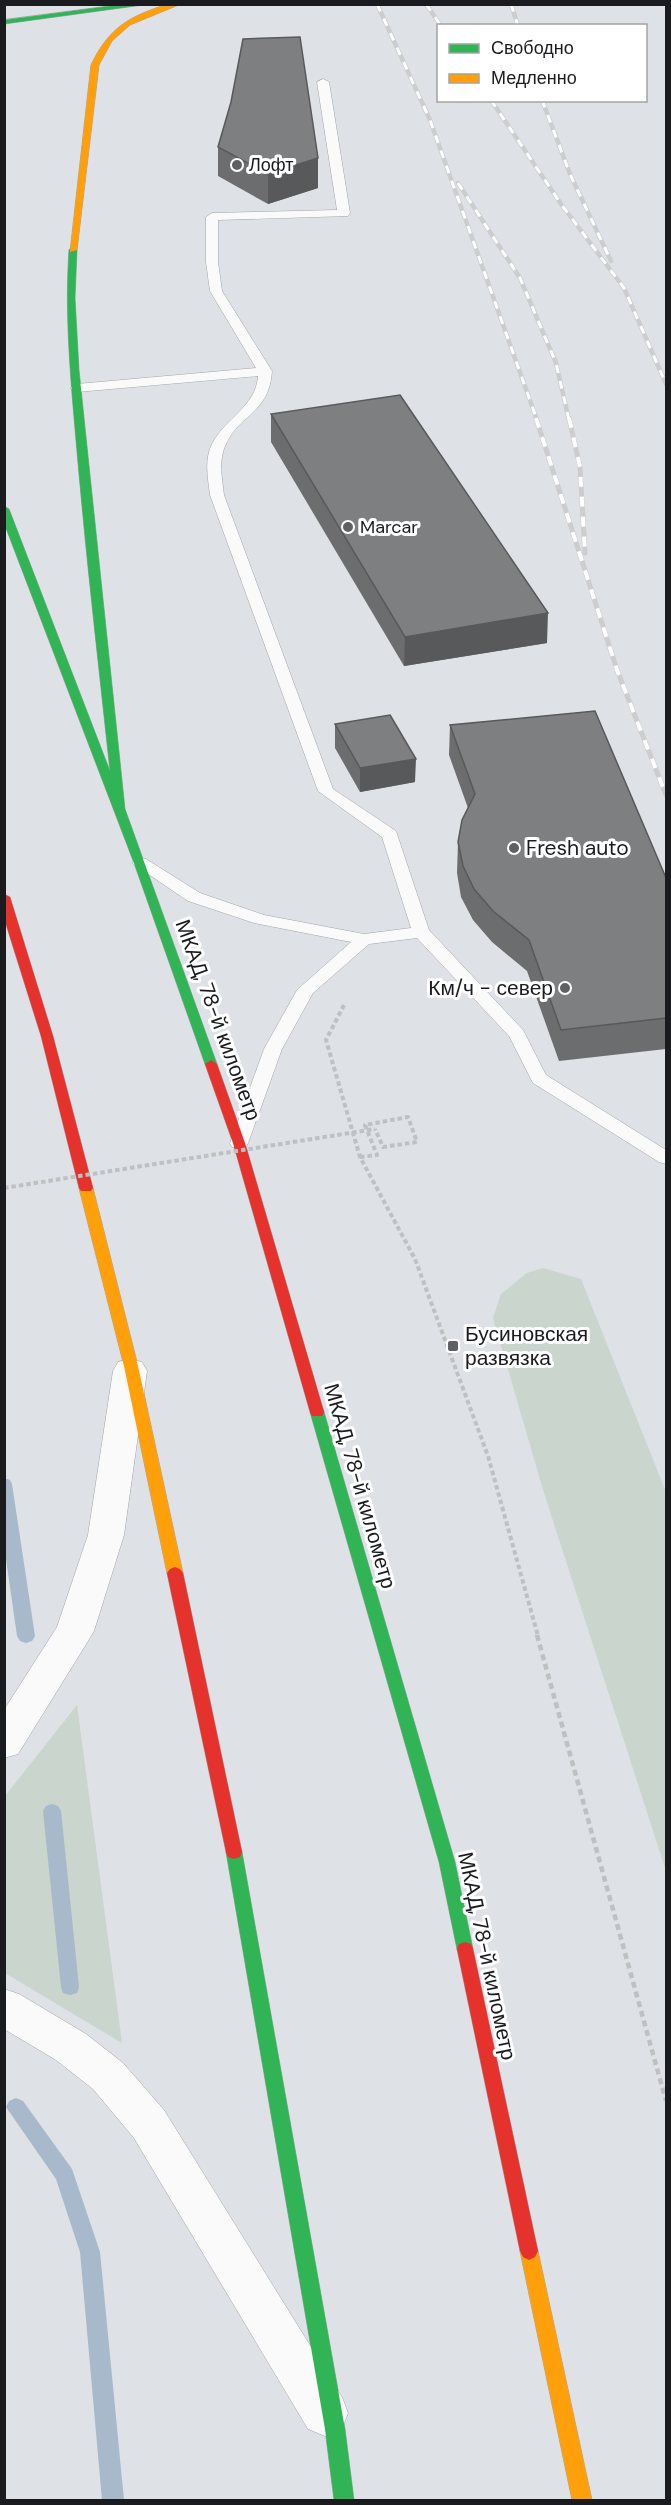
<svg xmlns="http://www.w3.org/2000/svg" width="671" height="2505" font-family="'DM Sans',sans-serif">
	<rect width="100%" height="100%" fill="#dee1e5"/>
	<path fill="#cad5ce" d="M 543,1268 L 581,1279 L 666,1492 L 666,1871 L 544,1493 L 493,1318 L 501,1294 L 527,1273 Z
		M 77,1705 L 122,2043 L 5,1973 L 5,1796 Z"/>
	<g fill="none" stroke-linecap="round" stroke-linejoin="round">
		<path fill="#a7b9ca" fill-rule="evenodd" d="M 4,1478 L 10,1480 L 12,1484 L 35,1636 L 32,1641 L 26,1643 L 20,1641 L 17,1636 L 4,1545 Z
			M 52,1804 L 58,1806 L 61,1811 L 79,1987 L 77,1993 L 70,1995 L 63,1993 L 61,1987 L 43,1811 L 46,1806 Z
			M 16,2098 L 23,2101 L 72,2169 L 100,2252 L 124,2500 L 102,2500 L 80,2252 L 56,2179 L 6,2107 L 9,2101 Z"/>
		<g stroke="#a3a5a8" stroke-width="1">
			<path id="lane" d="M 323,79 L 329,82 L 350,213 L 348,216 L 218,220 L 218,262 L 222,291 L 272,371 C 269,414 240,413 226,444 C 218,460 222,478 224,495 L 333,789 L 396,831 L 429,930 L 523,1030 L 546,1075 L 666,1150 L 666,1164 L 659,1162 L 533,1083 L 509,1036 L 417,938 L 369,944 L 313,993 L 282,1049 L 248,1143 L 246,1147 L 232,1147 L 230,1143 L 264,1049 L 297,990 L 351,942 L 254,923 L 188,901 L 132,863 L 140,858 L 146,859 L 200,893 L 264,915 L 364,934 L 411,928 L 382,837 L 318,791 L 210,495 C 208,478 204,460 212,444 C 225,418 256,407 258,376 L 77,392 L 70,388 L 77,384 L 256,368 L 210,291 L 206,262 L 206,217 L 212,213 L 337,210 L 317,82 Z"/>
		</g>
		<g stroke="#a3a5a8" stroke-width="1">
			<path id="street" d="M 130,1359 L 142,1362 L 147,1371 L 124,1535 L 94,1631 L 88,1641 L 18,1754 L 4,1758 L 4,1710 L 57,1627 L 88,1535 L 113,1371 L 118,1362 Z
				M 4,1989 L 19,1994 L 86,2034 L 123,2063 L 164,2110 L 342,2397 L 348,2413 L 342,2429 L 325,2436 L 308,2429 L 134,2138 L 93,2089 L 56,2060 L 4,2029 Z"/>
		</g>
		<g stroke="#a3a5a8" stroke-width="1">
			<path id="fast" d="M 125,4 L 150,4 L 4,24 L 4,20 Z
				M 73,247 L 77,250 L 75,298 L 79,370 L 125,809 L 217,1064 L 211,1068 L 205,1064 L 134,863 L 4,523 L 4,506 L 9,509 L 110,771 C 99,668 87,566 78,463 C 72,392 64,321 69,250 Z
				M 317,1407 L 322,1408 L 324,1412 L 455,1862 L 473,1949 L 471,1954 L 465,1956 L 459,1954 L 457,1949 L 439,1862 L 310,1412 L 312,1408 Z
				M 234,1845 L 240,1847 L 242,1852 L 345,2429 L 354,2500 L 334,2500 L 325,2429 L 226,1852 L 228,1847 Z"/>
		</g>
		<g stroke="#a3a5a8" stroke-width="1">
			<path id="slow" d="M 168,4 L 181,4 L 130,25 L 112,41 L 99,65 L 77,250 L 70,252 L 91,65 C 109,27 130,16 168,4 Z
				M 86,1184 L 93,1188 L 138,1366 L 183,1573 L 180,1577 L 170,1577 L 167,1573 L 124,1366 L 79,1188 Z
				M 529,2242 L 535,2245 L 538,2251 L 592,2500 L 572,2500 L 520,2251 L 523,2245 Z"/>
		</g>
		<g stroke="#a3a5a8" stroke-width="1">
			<path id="jam" d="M 4,894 L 10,897 L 53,1036 L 93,1188 L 91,1191 L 81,1191 L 79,1188 L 41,1036 L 4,918 Z
				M 211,1060 L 217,1064 L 245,1143 L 324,1412 L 322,1416 L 312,1416 L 310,1412 L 233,1143 L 205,1064 Z
				M 175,1567 L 180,1569 L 183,1573 L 242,1852 L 240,1857 L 234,1859 L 228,1857 L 226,1852 L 167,1573 L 170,1569 Z
				M 465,1942 L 471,1944 L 473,1949 L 538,2251 L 535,2257 L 529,2260 L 523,2257 L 520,2251 L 457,1949 L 459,1944 Z"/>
		</g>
		<path stroke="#bfc0c2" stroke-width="4" stroke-dasharray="4.5 3" stroke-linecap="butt" d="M 344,1005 L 326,1040 L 360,1157 L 415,1259 L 488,1456 L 538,1636
			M 360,1157 L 377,1155 L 365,1125 L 408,1117 L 417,1142 L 383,1147 L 375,1129"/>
		<path stroke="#bfc0c2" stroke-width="4.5" stroke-dasharray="6 4" stroke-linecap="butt" d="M 537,1635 L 666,2101"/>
		<use href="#lane" fill="#fafafb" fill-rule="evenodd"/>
		<use href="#street" fill="#fafafb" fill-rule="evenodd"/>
		<use href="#fast" fill="#30b455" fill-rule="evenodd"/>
		<use href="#slow" fill="#ff9f0a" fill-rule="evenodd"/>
		<use href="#jam" fill="#e5322d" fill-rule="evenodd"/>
		<g stroke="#cccdcf" stroke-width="4.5">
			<path id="rail-far1" d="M 377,4 L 430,120 L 537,420
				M 426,4 L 441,26
				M 511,4 L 518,26
				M 491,100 L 561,204 L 624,288 L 666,384
				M 542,100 L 570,174 L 611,261
				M 458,183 L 520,278 L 556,363 L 569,420"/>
		</g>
		<g stroke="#cccdcf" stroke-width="5">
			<path id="rail" d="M 536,418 L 617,670 L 666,795
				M 569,418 L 580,467 L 585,553"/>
		</g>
		<use href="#rail-far1" stroke="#fff" stroke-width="3" stroke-dasharray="8" stroke-linecap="butt"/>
		<use href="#rail" stroke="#fff" stroke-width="4" stroke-dasharray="10" stroke-linecap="butt"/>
		<path stroke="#bfc0c2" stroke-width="4" stroke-dasharray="4.5 3" stroke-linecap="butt" d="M 4,1188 L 375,1129"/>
	</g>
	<path fill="#6c6d6e" d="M 218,147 L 318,158 L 318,188 L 268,204 L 218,176 Z
		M 271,414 L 547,643 L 404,666 L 271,442 Z
		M 335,724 L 415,782 L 360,792 L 335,748 Z
		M 450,725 L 666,878 L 666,1049 L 559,1061 L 527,971 L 492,942 L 473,920 L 461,897 L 457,873 L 458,842 L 468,808 L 449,755 Z"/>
	<path fill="#58595a" d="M 318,158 L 318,188 L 268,204 L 268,174 Z
		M 548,613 L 547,643 L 404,666 L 405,637 Z
		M 416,759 L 415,782 L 360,792 L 360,768 Z"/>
	<path fill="#7e7f80" stroke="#58595a" stroke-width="1.5" d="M 300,37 L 318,158 L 268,174 L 218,147 L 231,102 L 243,39 Z
		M 400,395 L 548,613 L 405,637 L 271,414 Z
		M 595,711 L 666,878 L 666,1018 L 561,1030 L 529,940 L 493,911 L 474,889 L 463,866 L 458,842 L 462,820 L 475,794 L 450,725 Z
		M 390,715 L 416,759 L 360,768 L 335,724 Z"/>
	<g fill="#5e6064" stroke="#fff" stroke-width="2">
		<circle cx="237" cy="165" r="6"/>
		<circle cx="348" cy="527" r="6"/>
		<circle cx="514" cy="848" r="6"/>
		<circle cx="565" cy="988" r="6"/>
		<rect x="447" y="1340" width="12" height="12" rx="3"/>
	</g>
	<g text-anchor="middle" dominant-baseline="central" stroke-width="6" stroke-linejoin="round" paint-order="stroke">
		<g font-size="18" fill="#191b1e" stroke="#fff" text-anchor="start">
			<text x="249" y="165">Лофт</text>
			<text x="360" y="527">Marcar</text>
		</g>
		<g font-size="21" fill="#191b1e" stroke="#fff" text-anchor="start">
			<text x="526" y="848">Fresh auto</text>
			<text x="553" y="988" text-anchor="end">Км/ч - север</text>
			<text x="465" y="1334">Бусиновская<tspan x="465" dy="24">развязка</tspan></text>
		</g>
		<g font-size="21" fill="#191b1e" stroke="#fff">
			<text transform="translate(218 1020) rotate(70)">МКАД, 78-й километр</text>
			<text transform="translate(360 1486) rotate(74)">МКАД, 78-й километр</text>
			<text transform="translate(487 1956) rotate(78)">МКАД, 78-й километр</text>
		</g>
	</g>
	<rect width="671" height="2505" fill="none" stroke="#191b1e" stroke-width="12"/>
	<rect x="437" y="24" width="210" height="78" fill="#ffffff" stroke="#a3a4a5" stroke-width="1.5"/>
	<rect x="449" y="44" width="30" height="9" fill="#30b455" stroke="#a3a4a5" stroke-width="1.5"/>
	<text x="491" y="54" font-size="18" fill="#191b1e">Свободно</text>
	<rect x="449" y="74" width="30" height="9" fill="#ff9f0a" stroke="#a3a4a5" stroke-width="1.5"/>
	<text x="491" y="84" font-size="18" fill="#191b1e">Медленно</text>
</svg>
